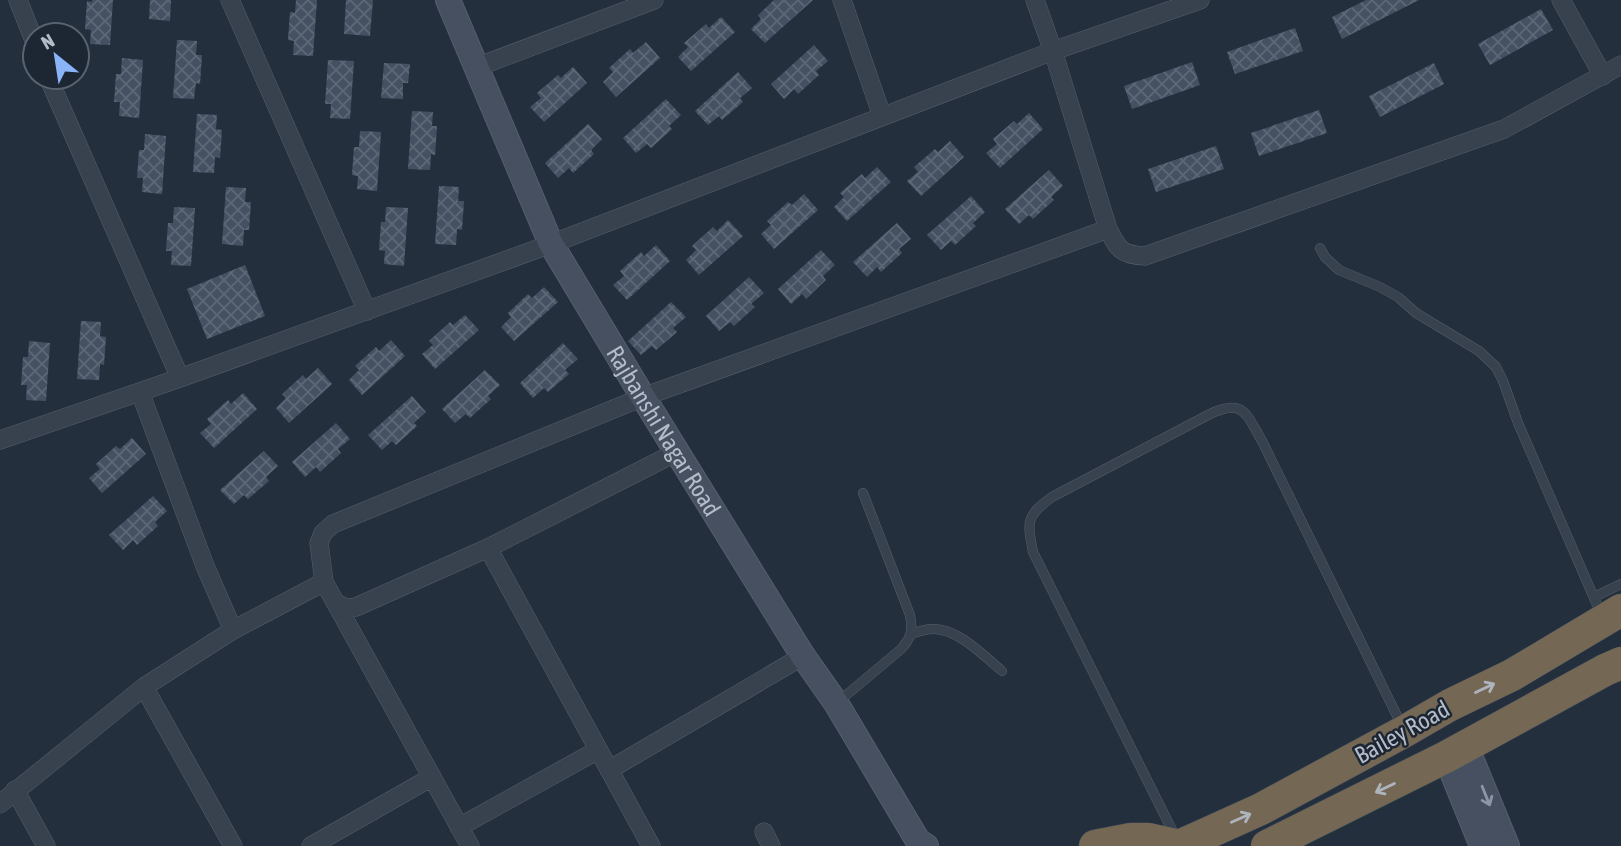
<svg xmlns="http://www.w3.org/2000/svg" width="1621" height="846" font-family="'Asap Condensed',sans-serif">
	<defs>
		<pattern id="building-cross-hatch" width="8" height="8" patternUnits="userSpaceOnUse" patternTransform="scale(1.75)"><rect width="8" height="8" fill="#455162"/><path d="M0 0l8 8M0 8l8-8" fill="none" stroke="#5d6877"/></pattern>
	</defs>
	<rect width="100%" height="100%" fill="#242f3e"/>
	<path fill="url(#building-cross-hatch)" d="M 92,0 L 113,0 L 110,45 L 90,44 L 91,30 L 85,29 L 87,1 L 92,2 Z
		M 150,0 L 171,0 L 170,21 L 149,19 Z
		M 296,0 L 317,0 L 313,56 L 293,55 L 294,41 L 288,40 L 290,12 L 295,13 Z
		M 346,0 L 373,0 L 370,36 L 344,34 Z
		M 774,0 L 813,0 L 765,43 L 751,29 L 761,19 L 758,15 Z
		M 1366,0 L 1419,0 L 1342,39 L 1332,17 Z
		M 1541,9 L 1553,30 L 1490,65 L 1478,44 Z
		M 721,17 L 735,32 L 691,71 L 678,57 L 688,47 L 684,43 L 706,24 L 709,28 Z
		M 1295,28 L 1303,51 L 1235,74 L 1227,52 Z
		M 177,40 L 197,41 L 196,55 L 202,55 L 200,84 L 196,83 L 194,99 L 173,98 Z
		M 646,42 L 660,58 L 616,97 L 603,82 L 613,72 L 609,68 L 630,49 L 633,53 Z
		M 814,45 L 828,61 L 816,71 L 819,75 L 798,94 L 794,89 L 784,99 L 771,84 Z
		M 122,58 L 143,60 L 139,118 L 119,116 L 120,102 L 114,102 L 116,74 L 121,74 Z
		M 328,60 L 354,61 L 350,119 L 330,118 L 331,104 L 325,104 Z
		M 1192,62 L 1200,85 L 1132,109 L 1124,86 Z
		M 384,63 L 410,64 L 408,83 L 403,83 L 403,99 L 381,98 Z
		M 1434,63 L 1444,84 L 1380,117 L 1369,96 Z
		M 573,67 L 587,83 L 544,122 L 530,107 L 541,98 L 537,93 L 558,75 L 561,78 Z
		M 738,72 L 752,88 L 740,98 L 743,102 L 722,120 L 719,116 L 708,125 L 695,111 Z
		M 666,99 L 681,115 L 669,126 L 672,129 L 651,148 L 647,144 L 636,153 L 623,138 Z
		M 1319,110 L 1327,133 L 1259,156 L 1251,133 Z
		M 412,111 L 433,112 L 432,126 L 437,126 L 435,155 L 431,154 L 430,170 L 408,169 Z
		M 1029,113 L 1043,129 L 1000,168 L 986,153 L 997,144 L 993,139 L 1014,121 L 1017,124 Z
		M 197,114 L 217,115 L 216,129 L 222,130 L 220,158 L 215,157 L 214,173 L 193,172 Z
		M 588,124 L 602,139 L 591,150 L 594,154 L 573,173 L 569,168 L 558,178 L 545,163 Z
		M 360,131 L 381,132 L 377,191 L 357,189 L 358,176 L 352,175 L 354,147 L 359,147 Z
		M 145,134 L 166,136 L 162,194 L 142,192 L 143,178 L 137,178 L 139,150 L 144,150 Z
		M 950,141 L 964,157 L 921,196 L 907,181 L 918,172 L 914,167 L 935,149 L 938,152 Z
		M 1216,146 L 1224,169 L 1156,192 L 1148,169 Z
		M 877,167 L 891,182 L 847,221 L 834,207 L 844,197 L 840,193 L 862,174 L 865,178 Z
		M 1049,170 L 1063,186 L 1051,197 L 1054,200 L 1033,219 L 1029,215 L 1019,224 L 1005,209 Z
		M 439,186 L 459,187 L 458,201 L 464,201 L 462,230 L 457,229 L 456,245 L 435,244 Z
		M 226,187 L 246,188 L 245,202 L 251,202 L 249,230 L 244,230 L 243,246 L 222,244 Z
		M 804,194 L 818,210 L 774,249 L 761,234 L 771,225 L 767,221 L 788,202 L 792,205 Z
		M 971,196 L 985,212 L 973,223 L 976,226 L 955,245 L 951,241 L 941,250 L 927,235 Z
		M 174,207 L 195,208 L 191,266 L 171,265 L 172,251 L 166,251 L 168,223 L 173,223 Z
		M 386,207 L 408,208 L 404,266 L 384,264 L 385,251 L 379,250 L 381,222 L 385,222 Z
		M 728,220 L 743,236 L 699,275 L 686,260 L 696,250 L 692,246 L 713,227 L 717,231 Z
		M 897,223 L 911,239 L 899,249 L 902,253 L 881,272 L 877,267 L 867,277 L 853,262 Z
		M 656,245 L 670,261 L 627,300 L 613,285 L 624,276 L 620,271 L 641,252 L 644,256 Z
		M 821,250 L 835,265 L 823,276 L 826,280 L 806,299 L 802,294 L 791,304 L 778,289 Z
		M 245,265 L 265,316 L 207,339 L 187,289 Z
		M 749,277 L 764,293 L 751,304 L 755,307 L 734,326 L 730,322 L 719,331 L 706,316 Z
		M 544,287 L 558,302 L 514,341 L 501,327 L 511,317 L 508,313 L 528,294 L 532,298 Z
		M 671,302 L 686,317 L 673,328 L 677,332 L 656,350 L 652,346 L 641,355 L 628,341 Z
		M 465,315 L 479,330 L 435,369 L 422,354 L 433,345 L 429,341 L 450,322 L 453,325 Z
		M 81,321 L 101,322 L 100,336 L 106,337 L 104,365 L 100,364 L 99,380 L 77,379 Z
		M 391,340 L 405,356 L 362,395 L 349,380 L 359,370 L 355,366 L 376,347 L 379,351 Z
		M 29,341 L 50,343 L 46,401 L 26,400 L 27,385 L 21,385 L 23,357 L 28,357 Z
		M 563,343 L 578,359 L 565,370 L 569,374 L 548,392 L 544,388 L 533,398 L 520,383 Z
		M 318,368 L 332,384 L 289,423 L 276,408 L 286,398 L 282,394 L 303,375 L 306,379 Z
		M 485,370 L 500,385 L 488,396 L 491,399 L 470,418 L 466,414 L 455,423 L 442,409 Z
		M 243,393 L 257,409 L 214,448 L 200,433 L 211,424 L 207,419 L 228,400 L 231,404 Z
		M 412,396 L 426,412 L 414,423 L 417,426 L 396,445 L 392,441 L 382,450 L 368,435 Z
		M 336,423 L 350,439 L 338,449 L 341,453 L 320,472 L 316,467 L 305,477 L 292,462 Z
		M 132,438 L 146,454 L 102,493 L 89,478 L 100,469 L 96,464 L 116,446 L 120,449 Z
		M 264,451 L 278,466 L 266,477 L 269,481 L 248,499 L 244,495 L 234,504 L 220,490 Z
		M 153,496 L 167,511 L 155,522 L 158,526 L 137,545 L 133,540 L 123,550 L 109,535 Z"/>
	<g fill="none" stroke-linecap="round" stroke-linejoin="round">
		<g stroke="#565f6c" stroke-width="10">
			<path id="lane" d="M 1320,248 L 1325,257 L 1339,270 L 1380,287 L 1398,297 L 1416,313 L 1479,351 L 1496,367 L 1503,381 L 1518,423 L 1601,614
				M 1594,597 L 1621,584
				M 912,634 C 919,631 927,629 934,629 C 958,629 984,656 1002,671
				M 838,702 L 900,650 C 911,639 913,631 910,615 L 863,493
				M 1176,838 L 1033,552 C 1027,521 1026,516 1052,497 L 1210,414 C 1244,398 1246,414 1262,441 L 1402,726"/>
		</g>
		<g stroke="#565f6c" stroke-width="19">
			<path id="street" d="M 18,0 L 35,43
				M 230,0 L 367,311
				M 842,0 L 882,116
				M 1035,0 L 1053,51 L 1108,229
				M 1561,0 L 1603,76
				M 477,67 L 654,0
				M 48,77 L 180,378 L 551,244 L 1053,51 L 1200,0
				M 140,392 L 205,566 L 233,630
				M 0,440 L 180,378
				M 488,548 L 651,846
				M 336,603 L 346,608 L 356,607 L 488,548 L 677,452
				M 144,687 L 233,846
				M 609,770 L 803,656
				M 15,790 L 46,846
				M 0,804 L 144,687 L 233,630 L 324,582
				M 459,827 L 598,750
				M 764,832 L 771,846
				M 311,846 L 432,777
				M 470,846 L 324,582 L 319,543 L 323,533 L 333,524 L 643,397 L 1108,229 C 1118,249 1121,255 1145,256 L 1504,129 L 1621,65"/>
		</g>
		<g stroke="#565f6c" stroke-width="26">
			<g id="secondary">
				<path id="s1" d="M 448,0 L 551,244 L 643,397 L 803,656 L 836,703 L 918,841 L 926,846"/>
				<path d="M 1466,746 L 1507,846"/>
				<path d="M 1446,757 L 1482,846"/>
			</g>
		</g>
		<g stroke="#434c59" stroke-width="33">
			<path id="highway" d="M 1095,846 L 1131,839 L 1148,839 L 1180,846
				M 1179,846 L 1261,809 L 1405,731 L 1450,705 L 1512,675 L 1621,610
				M 1267,846 L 1446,757 L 1605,670 L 1621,663"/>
		</g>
		<use href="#lane" stroke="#38414e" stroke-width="9"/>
		<use href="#street" stroke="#38414e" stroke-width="18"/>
		<use href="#secondary" stroke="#465061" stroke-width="24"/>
		<use href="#highway" stroke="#746855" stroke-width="32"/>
	</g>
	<defs><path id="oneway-shaft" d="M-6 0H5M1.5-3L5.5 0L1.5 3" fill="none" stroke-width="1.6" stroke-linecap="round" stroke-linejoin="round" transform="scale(1.75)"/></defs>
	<g stroke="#aeb4bd">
		<use href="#oneway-shaft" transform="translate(1485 688) rotate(-26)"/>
		<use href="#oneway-shaft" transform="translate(1385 788) rotate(154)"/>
		<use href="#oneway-shaft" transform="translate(1241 818) rotate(-24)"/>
	</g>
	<use stroke="#8e96a5" href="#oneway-shaft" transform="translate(1486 796) rotate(68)"/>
	<g text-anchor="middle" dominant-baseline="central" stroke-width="5" stroke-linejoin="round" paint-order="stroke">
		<g font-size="24" fill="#b4bcc9" stroke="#1d2633">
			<text stroke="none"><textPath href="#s1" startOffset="483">Rajbanshi Nagar Road</textPath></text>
			<text transform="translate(1402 732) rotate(-29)">Bailey Road</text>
		</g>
	</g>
	<g transform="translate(56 56) rotate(330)"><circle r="33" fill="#1d2633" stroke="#59626f" stroke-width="2"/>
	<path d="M0-5L12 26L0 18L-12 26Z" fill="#8ab4f8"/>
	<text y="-10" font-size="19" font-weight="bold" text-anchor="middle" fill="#b4bcc9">N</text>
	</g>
</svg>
